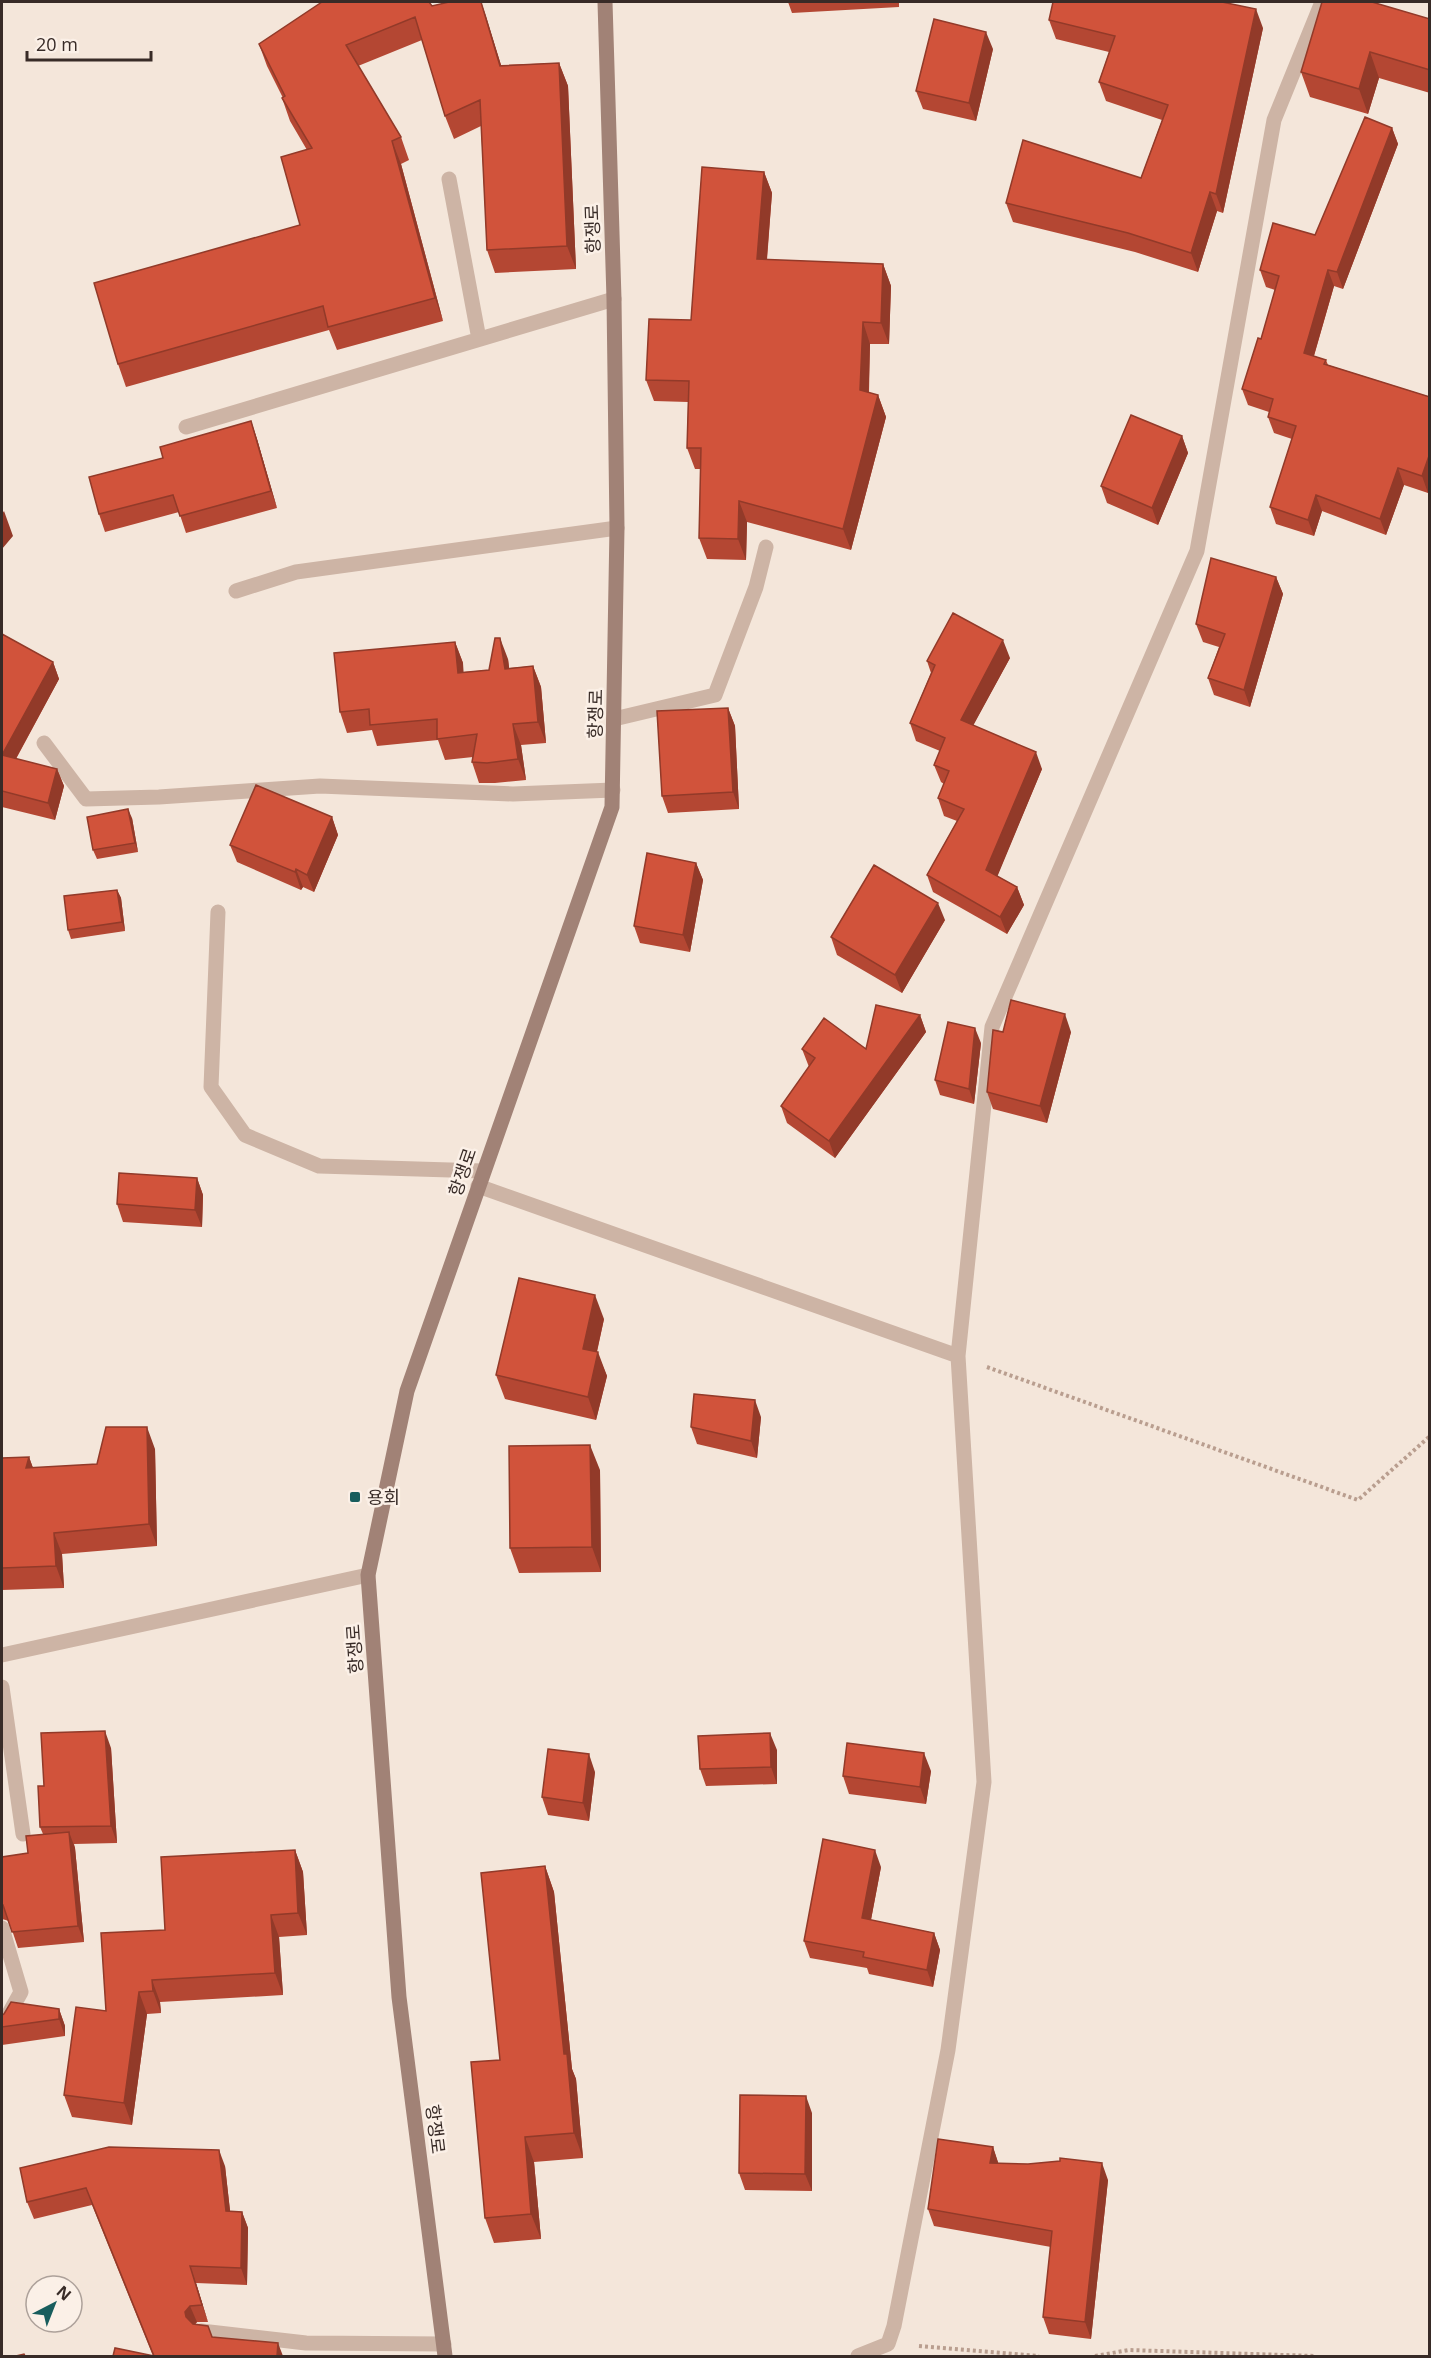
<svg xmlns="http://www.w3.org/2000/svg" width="1431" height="2358" font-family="'Open Sans','Noto Sans KR',sans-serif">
	<rect width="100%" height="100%" fill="#f4e6da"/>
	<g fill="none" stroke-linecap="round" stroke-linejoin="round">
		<path stroke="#b99e8f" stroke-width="4" stroke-dasharray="3 3" stroke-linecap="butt" d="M 987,1367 L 1358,1500 L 1430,1436
			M 919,2346 L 1039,2356
			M 1095,2356 L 1129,2350 L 1315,2356"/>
		<path stroke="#cdb4a5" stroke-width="15" d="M 449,179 L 479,339
			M 186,427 L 614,299
			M 236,591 L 296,572 L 617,528
			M 614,719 L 715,695 L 756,587 L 766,547
			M 44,743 L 86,799 L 159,797 L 320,786 L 513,794 L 613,790
			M 218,912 L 211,1087 L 245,1135 L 319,1166 L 483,1171
			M 2,1687 L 23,1834
			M 2,1928 L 21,1992 L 2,2026
			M 201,2331 L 306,2343 L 444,2344"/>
		<path stroke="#cdb4a5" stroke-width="15" d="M 478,1186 L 958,1356
			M 2,1655 L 368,1575
			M 858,2356 L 888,2344 L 894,2326 L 948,2050 L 984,1782 L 958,1356 L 992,1027 L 1197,551 L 1274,120 L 1322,2"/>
		<path stroke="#a18276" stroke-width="15" d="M 445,2356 L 399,1997 L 368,1575 L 407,1391 L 612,807 L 617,528 L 614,299 L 605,2"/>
	</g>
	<path fill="#b44733" d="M 449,2 L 481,2 L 501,65 L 559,63 L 568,86 L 576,269 L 495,273 L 487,250 L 481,126 L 454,139 L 445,116 L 422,40 L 358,66 L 401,137 L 409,160 L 401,164 L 443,321 L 337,350 L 329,330 L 126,387 L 118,364 L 300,225 L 307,150 L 290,121 L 282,98 L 283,98 L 267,66 L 259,44 L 432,6 Z
		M 788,2 L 899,2 L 899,7 L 792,13 Z
		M 1430,19 L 1430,93 L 1379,78 L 1368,114 L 1310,97 L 1301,72 Z
		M 1049,20 L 1263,28 L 1223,213 L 1217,211 L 1198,272 L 1135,252 L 1013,222 L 1006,203 L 1141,178 L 1162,120 L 1106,101 L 1099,82 L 1109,52 L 1056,39 Z
		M 993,49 L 976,121 L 923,109 L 916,91 Z
		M 1392,128 L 1398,144 L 1343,289 L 1334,286 L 1314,356 L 1326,360 L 1328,365 L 1430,397 L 1428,493 L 1404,485 L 1386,535 L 1322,511 L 1314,536 L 1276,524 L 1270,507 L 1292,439 L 1274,433 L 1268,417 L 1269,412 L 1248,405 L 1242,389 L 1261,339 L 1275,290 L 1266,287 L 1260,270 L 1315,235 Z
		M 764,172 L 772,193 L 767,260 L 883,264 L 891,286 L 889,344 L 870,344 L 869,393 L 878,395 L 886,417 L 851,550 L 747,522 L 746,560 L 707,559 L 699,538 L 701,469 L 695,469 L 687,448 L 688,402 L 654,401 L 646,380 L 691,320 Z
		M 251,421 L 257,439 L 277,508 L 186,533 L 179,512 L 105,532 L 99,514 L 163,458 Z
		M 1182,436 L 1188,453 L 1158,525 L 1107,503 L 1101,486 Z
		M 1276,577 L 1283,594 L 1250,707 L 1214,695 L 1208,678 L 1219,647 L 1203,642 L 1196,624 Z
		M 2,634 L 53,662 L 59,679 L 16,759 L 57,769 L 64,786 L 55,820 L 2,807 Z
		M 455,642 L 463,663 L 463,672 L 489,670 L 508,659 L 509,668 L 533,666 L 541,687 L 546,743 L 521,745 L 526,780 L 495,783 L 479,783 L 472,762 L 473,757 L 445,760 L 438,740 L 377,746 L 372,730 L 347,733 L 340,712 Z
		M 1010,658 L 973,725 L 1042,769 L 997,876 L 1017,887 L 1024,905 L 1007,934 L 933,892 L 927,875 L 957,821 L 944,816 L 938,798 L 944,784 L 941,782 L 934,765 L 940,751 L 916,741 L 910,723 L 931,673 L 927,661 Z
		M 728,708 L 735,726 L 739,809 L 668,813 L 662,796 Z
		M 332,817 L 338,835 L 314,892 L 303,887 L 301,890 L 237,862 L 230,845 Z
		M 132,818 L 138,852 L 97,859 L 93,850 Z
		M 696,863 L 703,880 L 690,952 L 640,943 L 634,926 Z
		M 117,890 L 121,898 L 125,931 L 71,939 L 68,930 Z
		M 945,920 L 902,993 L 837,955 L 831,937 Z
		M 920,1015 L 926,1032 L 835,1158 L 787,1123 L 781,1106 L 809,1067 L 802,1049 L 866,1049 Z
		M 1003,1032 L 1071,1032 L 1047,1123 L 993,1109 L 987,1092 Z
		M 981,1043 L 974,1104 L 940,1095 L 935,1080 Z
		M 197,1178 L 203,1195 L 202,1227 L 123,1222 L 117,1204 Z
		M 604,1319 L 597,1352 L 607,1376 L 596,1420 L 505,1399 L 496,1375 Z
		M 761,1417 L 757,1458 L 697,1444 L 691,1427 Z
		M 155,1449 L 157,1546 L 62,1554 L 64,1588 L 2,1590 L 2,1458 L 29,1457 L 33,1468 L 97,1464 Z
		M 600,1470 L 601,1572 L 519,1573 L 510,1548 Z
		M 111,1748 L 117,1843 L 74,1844 L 75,1848 L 84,1942 L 18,1948 L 9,1921 L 2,1919 L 2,1857 L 28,1853 L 43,1834 L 40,1827 L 44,1786 Z
		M 777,1750 L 777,1784 L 706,1786 L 700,1769 Z
		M 931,1771 L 926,1804 L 849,1794 L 843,1776 Z
		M 595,1772 L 589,1821 L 548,1815 L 542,1797 Z
		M 295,1850 L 303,1872 L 307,1935 L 279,1937 L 283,1995 L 160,2002 L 161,2013 L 147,2014 L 132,2125 L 72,2117 L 64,2095 L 106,2011 L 165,1930 Z
		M 545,1866 L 554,1892 L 572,2069 L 576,2079 L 583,2158 L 534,2162 L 541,2239 L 494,2243 L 485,2218 L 500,2060 Z
		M 881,1867 L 871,1920 L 934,1933 L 940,1950 L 933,1987 L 869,1974 L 867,1968 L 810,1958 L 804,1941 Z
		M 59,2009 L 65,2026 L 65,2036 L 2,2045 L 2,2015 Z
		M 812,2113 L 812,2191 L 745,2190 L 739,2173 Z
		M 993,2147 L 998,2163 L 1108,2180 L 1091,2339 L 1049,2334 L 1043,2317 L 1051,2247 L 934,2226 L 928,2209 Z
		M 225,2166 L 230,2211 L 242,2212 L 248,2228 L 247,2285 L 196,2283 L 208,2322 L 197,2322 L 195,2324 L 213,2337 L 153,2356 L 92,2205 L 34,2219 L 27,2202 L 20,2168 Z"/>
	<path fill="#923a29" d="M 481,2 L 486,16 L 508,88 L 500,66 Z
		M 1256,9 L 1263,28 L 1223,213 L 1216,194 Z
		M 986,32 L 993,49 L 976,121 L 969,103 Z
		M 1370,52 L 1379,78 L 1368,114 L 1359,89 Z
		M 559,63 L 568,86 L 576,269 L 567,246 Z
		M 1392,128 L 1398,144 L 1343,289 L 1337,272 Z
		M 392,141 L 401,164 L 443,321 L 435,298 Z
		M 764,172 L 772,193 L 765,281 L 757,259 Z
		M 1210,192 L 1217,211 L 1198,272 L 1191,253 Z
		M 883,264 L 891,286 L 889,344 L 881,323 Z
		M 1328,270 L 1334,286 L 1310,369 L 1304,353 Z
		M 863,322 L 870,344 L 868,412 L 860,390 Z
		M 878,395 L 886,417 L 851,550 L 843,529 Z
		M 251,421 L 257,439 L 277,508 L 271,491 Z
		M 1182,436 L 1188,453 L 1158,525 L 1152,508 Z
		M 1430,453 L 1430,489 L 1428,493 L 1422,476 Z
		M 1398,468 L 1404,485 L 1386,535 L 1380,519 Z
		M 1316,495 L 1322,511 L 1314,536 L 1308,520 Z
		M 739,501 L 747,522 L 746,560 L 738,539 Z
		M 4,511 L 13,536 L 2,549 L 2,514 Z
		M 1276,577 L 1283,594 L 1250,707 L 1244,690 Z
		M 500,638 L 508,659 L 512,690 L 505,669 Z
		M 1003,640 L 1010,658 L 967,737 L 961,720 Z
		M 455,642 L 463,663 L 465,694 L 458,673 Z
		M 53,662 L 59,679 L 8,773 L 2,755 Z
		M 533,666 L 541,687 L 546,743 L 538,722 Z
		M 728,708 L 735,726 L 739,809 L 733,792 Z
		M 513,724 L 521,745 L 526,780 L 518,759 Z
		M 1036,752 L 1042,769 L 993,887 L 986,870 Z
		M 57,769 L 64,786 L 55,820 L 48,803 Z
		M 128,809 L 132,818 L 138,852 L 135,843 Z
		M 332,817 L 338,835 L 314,892 L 307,875 Z
		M 696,863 L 703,880 L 690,952 L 683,935 Z
		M 296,869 L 303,887 L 301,890 L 295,872 Z
		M 1017,887 L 1024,905 L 1007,934 L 1000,917 Z
		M 117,890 L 121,898 L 125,931 L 122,922 Z
		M 938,903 L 945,920 L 902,993 L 895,975 Z
		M 1065,1014 L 1071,1032 L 1047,1123 L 1040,1106 Z
		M 920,1015 L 926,1032 L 835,1158 L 829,1141 Z
		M 975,1028 L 981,1043 L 974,1104 L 969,1089 Z
		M 197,1178 L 203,1195 L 202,1227 L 195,1210 Z
		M 595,1295 L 604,1319 L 592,1373 L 583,1349 Z
		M 598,1352 L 607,1376 L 596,1420 L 588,1397 Z
		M 755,1400 L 761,1417 L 757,1458 L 751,1441 Z
		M 147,1427 L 155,1449 L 157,1546 L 149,1524 Z
		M 590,1445 L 600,1470 L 601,1572 L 592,1547 Z
		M 29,1457 L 37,1479 L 26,1468 Z
		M 54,1533 L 62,1554 L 64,1588 L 56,1566 Z
		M 105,1731 L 111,1748 L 117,1843 L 111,1826 Z
		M 770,1733 L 777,1750 L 777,1784 L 771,1767 Z
		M 924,1753 L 931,1771 L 926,1804 L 920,1787 Z
		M 589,1754 L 595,1772 L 589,1821 L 583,1803 Z
		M 69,1832 L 75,1848 L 84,1942 L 78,1926 Z
		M 295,1850 L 303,1872 L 307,1935 L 298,1913 Z
		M 875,1850 L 881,1867 L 868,1935 L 862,1918 Z
		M 545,1866 L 554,1892 L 572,2069 L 576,2079 L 583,2158 L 574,2133 L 564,2054 Z
		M 271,1915 L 279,1937 L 283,1995 L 275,1973 Z
		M 934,1933 L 940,1950 L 933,1987 L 927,1970 Z
		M 152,1980 L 160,2002 L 161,2013 L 153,1991 Z
		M 139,1992 L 147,2014 L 132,2125 L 124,2103 Z
		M 59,2009 L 65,2026 L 65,2036 L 59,2019 Z
		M 806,2096 L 812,2113 L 812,2191 L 805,2174 Z
		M 525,2137 L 534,2162 L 541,2239 L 531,2214 Z
		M 993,2147 L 999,2165 L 990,2163 Z
		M 219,2150 L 225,2166 L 232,2228 L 226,2211 Z
		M 1102,2163 L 1108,2180 L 1091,2339 L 1085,2322 Z
		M 242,2212 L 248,2228 L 247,2285 L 241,2268 Z
		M 190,2266 L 196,2283 L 208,2322 L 202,2305 Z
		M 190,2306 L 197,2322 L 191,2329 L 186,2317 L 185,2312 Z
		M 278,2343 L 283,2356 L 277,2356 Z"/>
	<path fill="#d1533b" stroke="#923a29" stroke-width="1.5" d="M 322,2 L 429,2 L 432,6 L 449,2 L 481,2 L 500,66 L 559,63 L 567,246 L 487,250 L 480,100 L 445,116 L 415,17 L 346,45 L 401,137 L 392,141 L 435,298 L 328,327 L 323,306 L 118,364 L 94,283 L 300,225 L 281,157 L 312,148 L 282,98 L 285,96 L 259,44 Z
		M 1053,2 L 1222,2 L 1256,9 L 1216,194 L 1210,192 L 1191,253 L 1128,233 L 1006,203 L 1023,140 L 1141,178 L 1168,105 L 1099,82 L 1115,36 L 1049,20 Z
		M 1322,2 L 1372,2 L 1430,19 L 1430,70 L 1370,52 L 1359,89 L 1301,72 Z
		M 934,19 L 986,32 L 969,103 L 916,91 Z
		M 1365,117 L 1392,128 L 1337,272 L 1328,270 L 1304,353 L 1326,360 L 1324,364 L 1430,397 L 1430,453 L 1422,476 L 1398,468 L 1380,519 L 1316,495 L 1308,520 L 1270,507 L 1296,426 L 1268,417 L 1273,399 L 1242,389 L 1258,338 L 1261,339 L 1279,276 L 1260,270 L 1273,223 L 1315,235 Z
		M 702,167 L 764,172 L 757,259 L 883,264 L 881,323 L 863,322 L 860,390 L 878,395 L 843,529 L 739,501 L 738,539 L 699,538 L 701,448 L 687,448 L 689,381 L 646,380 L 649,319 L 691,320 Z
		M 1131,415 L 1182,436 L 1152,508 L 1101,486 Z
		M 251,421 L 271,491 L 180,516 L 173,495 L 99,514 L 89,477 L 163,458 L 160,447 Z
		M 1211,558 L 1276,577 L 1244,690 L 1208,678 L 1225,634 L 1196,624 Z
		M 953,613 L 1003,640 L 961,720 L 1036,752 L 986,870 L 1017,887 L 1000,917 L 927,875 L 964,809 L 938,798 L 949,771 L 934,765 L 945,738 L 910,723 L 935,665 L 927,661 Z
		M 2,634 L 53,662 L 2,755 L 57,769 L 48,803 L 2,791 Z
		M 495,638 L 500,638 L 505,669 L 533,666 L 538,722 L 513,724 L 518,759 L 487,763 L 472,762 L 477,734 L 437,739 L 437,719 L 370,725 L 369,709 L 340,712 L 334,653 L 455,642 L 458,673 L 489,670 Z
		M 728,708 L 733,792 L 662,796 L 657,711 Z
		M 256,785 L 332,817 L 307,875 L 296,869 L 295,872 L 230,845 Z
		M 128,809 L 135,843 L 93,850 L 87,817 Z
		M 647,853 L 696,863 L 683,935 L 634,926 Z
		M 874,865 L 938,903 L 895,975 L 831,937 Z
		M 117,890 L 122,922 L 68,930 L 64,896 Z
		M 1011,1000 L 1065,1014 L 1040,1106 L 987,1092 L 993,1030 L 1003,1032 Z
		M 876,1005 L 920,1015 L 829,1141 L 781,1106 L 815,1058 L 802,1049 L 824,1018 L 866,1049 Z
		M 948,1022 L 975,1028 L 969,1089 L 935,1080 Z
		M 119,1173 L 197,1178 L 195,1210 L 117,1204 Z
		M 519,1278 L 595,1295 L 583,1349 L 598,1352 L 588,1397 L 496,1375 Z
		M 694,1394 L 755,1400 L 751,1441 L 691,1427 Z
		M 106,1427 L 147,1427 L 149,1524 L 54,1533 L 56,1566 L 2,1568 L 2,1458 L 29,1457 L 26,1468 L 97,1464 Z
		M 590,1445 L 592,1547 L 510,1548 L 509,1446 Z
		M 105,1731 L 111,1826 L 40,1827 L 38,1786 L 44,1786 L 41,1733 Z
		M 770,1733 L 771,1767 L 700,1769 L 698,1736 Z
		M 847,1743 L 924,1753 L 920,1787 L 843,1776 Z
		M 548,1749 L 589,1754 L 583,1803 L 542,1797 Z
		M 69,1832 L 78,1926 L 12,1932 L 3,1905 L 2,1904 L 2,1857 L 28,1853 L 26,1836 Z
		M 823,1839 L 875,1850 L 862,1918 L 934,1933 L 927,1970 L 863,1957 L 864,1952 L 804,1941 Z
		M 295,1850 L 298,1913 L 271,1915 L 275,1973 L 152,1980 L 153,1991 L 139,1992 L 124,2103 L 64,2095 L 76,2007 L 106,2011 L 101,1933 L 165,1930 L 161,1857 Z
		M 545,1866 L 564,2054 L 567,2054 L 574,2133 L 525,2137 L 531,2214 L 485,2218 L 471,2062 L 500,2060 L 481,1873 Z
		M 11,2002 L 59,2009 L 59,2019 L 2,2027 L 2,2015 L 4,2014 Z
		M 740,2095 L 806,2096 L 805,2174 L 739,2173 Z
		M 938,2139 L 993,2147 L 990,2163 L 1028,2164 L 1060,2161 L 1060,2158 L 1102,2163 L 1085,2322 L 1043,2317 L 1052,2231 L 928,2209 Z
		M 109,2147 L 219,2150 L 226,2211 L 242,2212 L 241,2268 L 190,2266 L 202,2305 L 190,2306 L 185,2312 L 186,2317 L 193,2324 L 208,2326 L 212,2337 L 278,2343 L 277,2356 L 113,2356 L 115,2348 L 154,2356 L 86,2188 L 27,2202 L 20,2168 Z
		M 24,2354 L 25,2356 L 16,2356 Z"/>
	<rect fill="#185d5d" stroke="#fbf0e7" stroke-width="2" x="349" y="1491" width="12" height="12" rx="3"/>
	<g text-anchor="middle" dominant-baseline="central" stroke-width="5" stroke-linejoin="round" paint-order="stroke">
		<g font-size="18" fill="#382b27" stroke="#fbf0e7">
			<text transform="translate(592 229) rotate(-92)">항쟁로</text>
			<text transform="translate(595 714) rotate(-89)">항쟁로</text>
			<text transform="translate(462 1172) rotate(-71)">항쟁로</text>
			<text transform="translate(354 1649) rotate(-94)">항쟁로</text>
			<text transform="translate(436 2129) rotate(83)">항쟁로</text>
		</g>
		<g font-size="18" fill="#382b27" stroke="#fbf0e7" text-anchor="start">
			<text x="367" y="1497">용회</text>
		</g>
	</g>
	<rect width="1431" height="2358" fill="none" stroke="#382b27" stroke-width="6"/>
	<g transform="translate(54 2304) rotate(42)"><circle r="28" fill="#fbf0e7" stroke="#ada19a" stroke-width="1.5"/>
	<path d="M0-4.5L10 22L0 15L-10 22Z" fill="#185d5d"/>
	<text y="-9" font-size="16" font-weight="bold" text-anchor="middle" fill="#382b27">N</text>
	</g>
	<path d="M27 51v9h124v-9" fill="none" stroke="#382b27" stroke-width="3"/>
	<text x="36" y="51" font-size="18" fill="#382b27" stroke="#fbf0e7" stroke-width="4.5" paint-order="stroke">20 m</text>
</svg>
